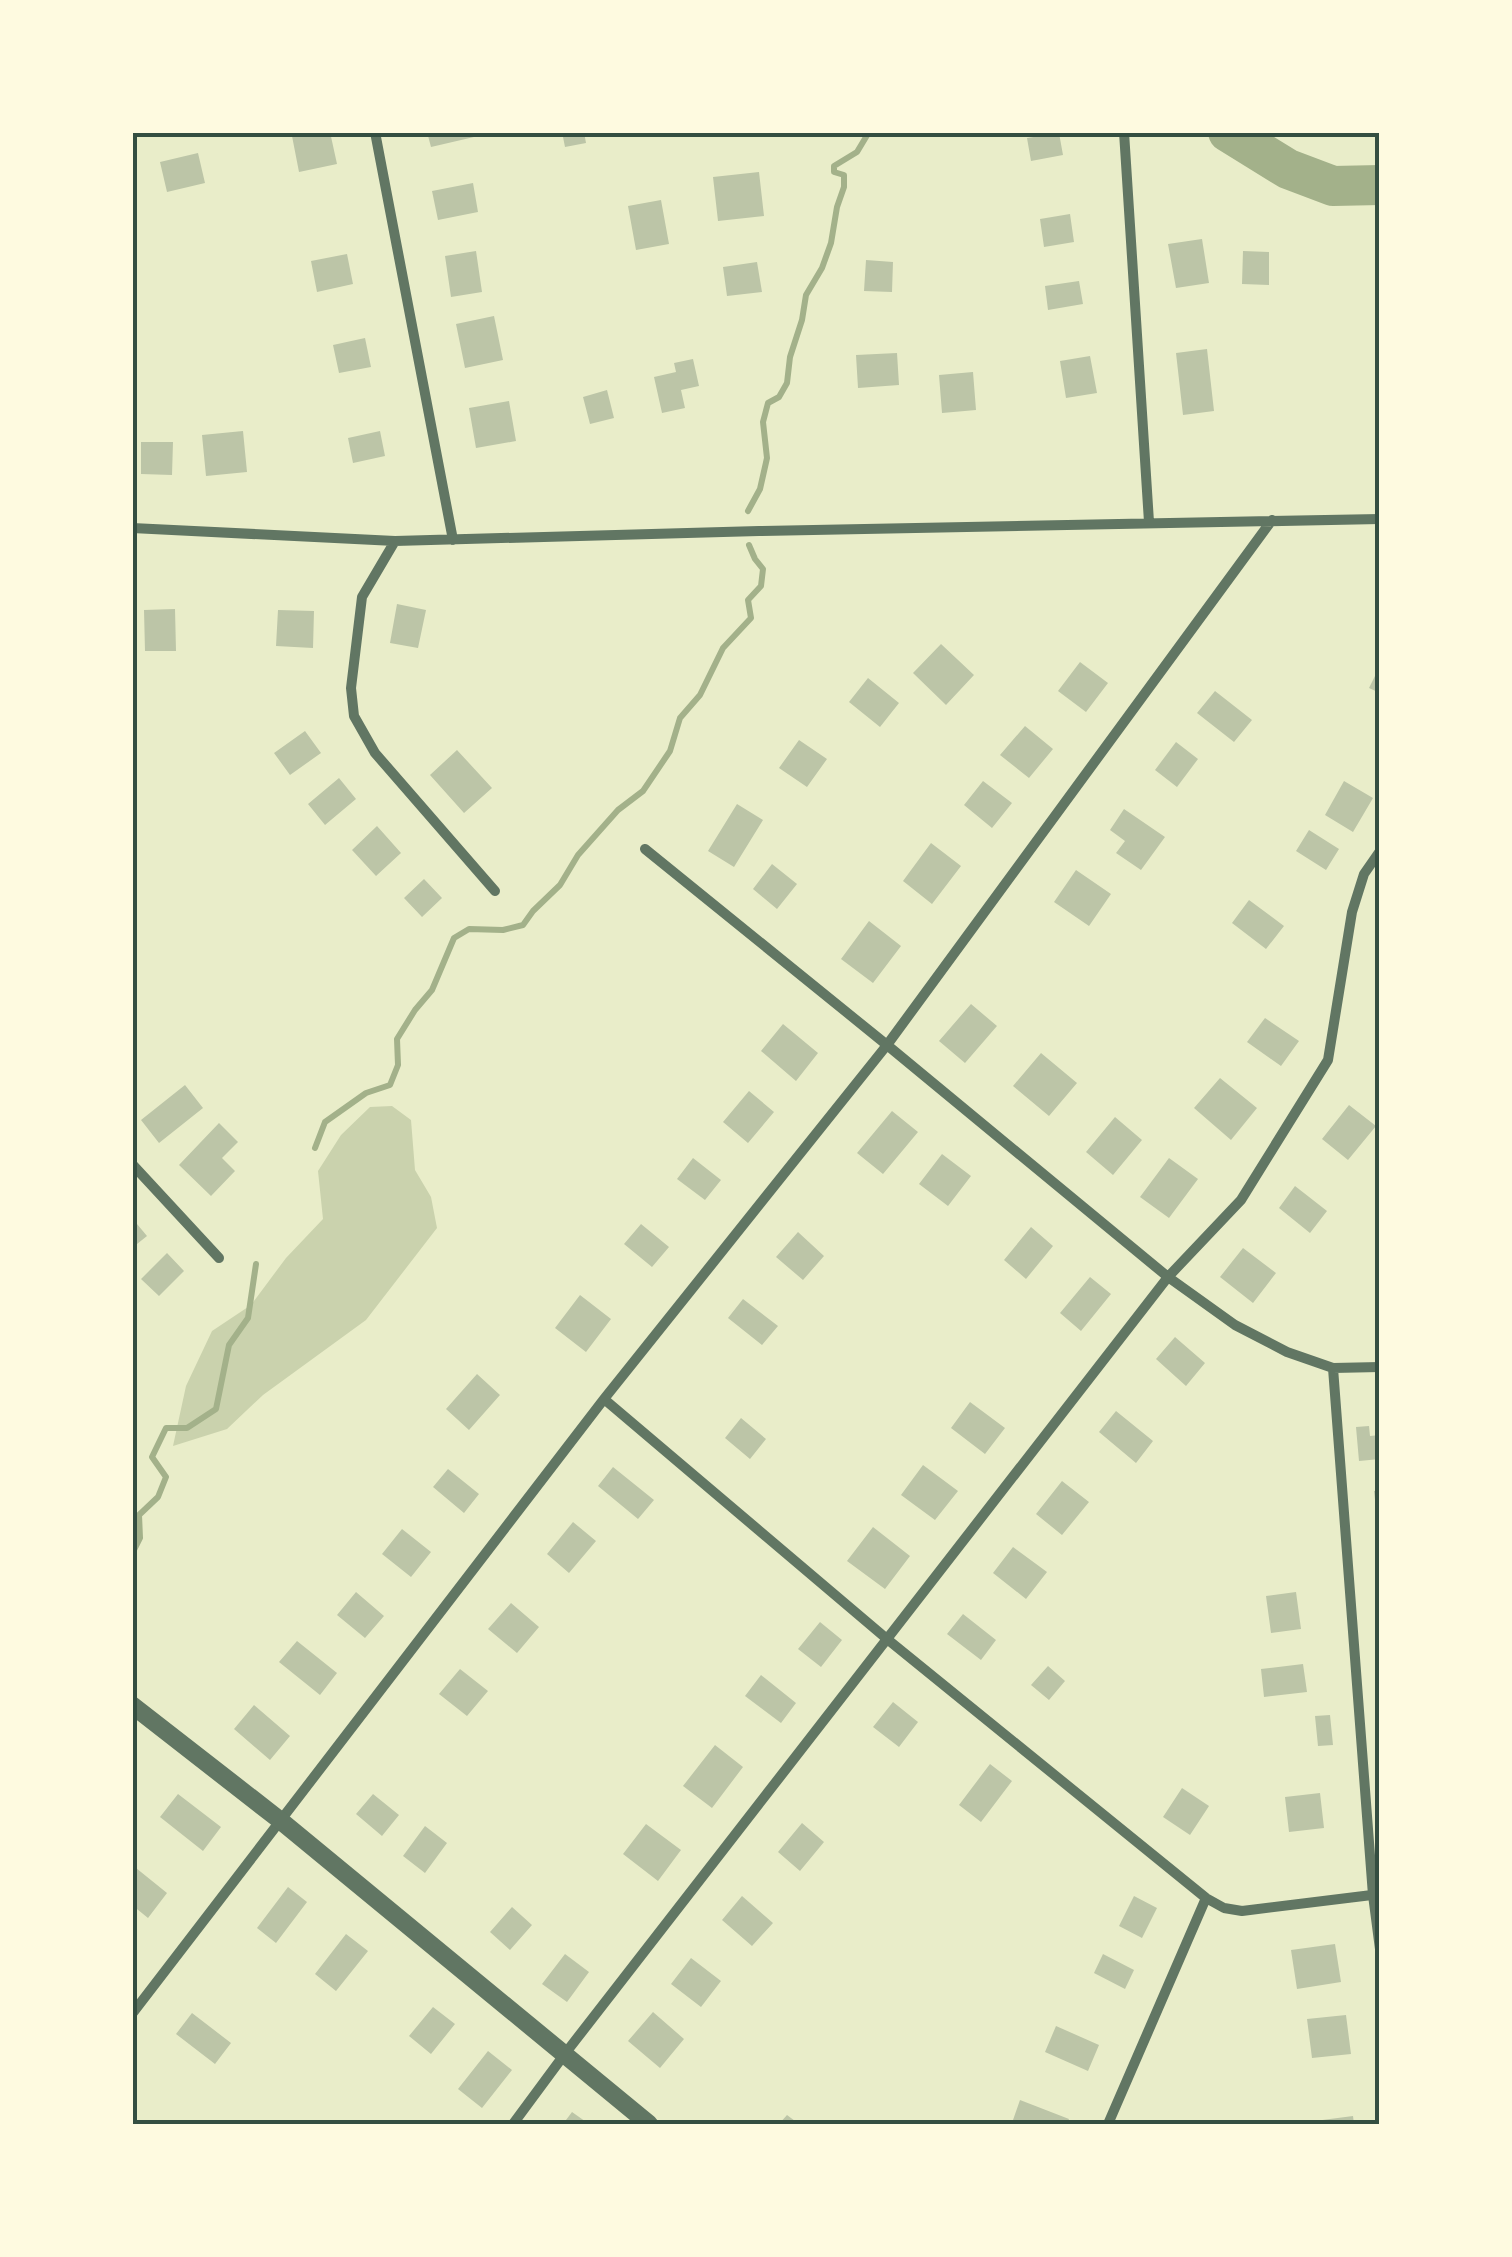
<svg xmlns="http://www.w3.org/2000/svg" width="1512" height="2257" font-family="Ubuntu,sans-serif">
	<rect width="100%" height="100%" fill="#e9edc9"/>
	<path fill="#cad2ad" d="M 392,1106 L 411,1120 L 415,1170 L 431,1197 L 437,1228 L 366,1320 L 263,1395 L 227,1429 L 173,1446 L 186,1386 L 212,1331 L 251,1305 L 286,1258 L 323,1219 L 318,1171 L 341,1135 L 370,1107 Z"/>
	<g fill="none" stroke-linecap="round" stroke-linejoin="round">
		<path stroke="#a3b18a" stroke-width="6" d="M 748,511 L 760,489 L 767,458 L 763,422 L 768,403 L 779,397 L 787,383 L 790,357 L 802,320 L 806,295 L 822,268 L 831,243 L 837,207 L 844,187 L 844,175 L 834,172 L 834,166 L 857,152 L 869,132
			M 315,1148 L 325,1122 L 366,1093 L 390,1085 L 398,1065 L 397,1039 L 415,1010 L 432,990 L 454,938 L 469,929 L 503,930 L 523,925 L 533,911 L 560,885 L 578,855 L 618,810 L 643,791 L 670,751 L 680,718 L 700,695 L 723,648 L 751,618 L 748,600 L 761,586 L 763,569 L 755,559 L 749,545
			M 132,1554 L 140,1538 L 139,1515 L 158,1497 L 166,1477 L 152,1457 L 166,1428 L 187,1428 L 216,1409 L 229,1345 L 248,1318 L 256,1264"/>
		<path stroke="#a3b18a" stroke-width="40" d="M 1228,132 L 1288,169 L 1333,186 L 1380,185"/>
	</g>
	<path fill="#bcc5a7" d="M 309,132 L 330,132 L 337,164 L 299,172 L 292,136 Z
		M 427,132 L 473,132 L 474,137 L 431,147 Z
		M 562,132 L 584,132 L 586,143 L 565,147 Z
		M 1059,133 L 1063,155 L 1031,161 L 1027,138 Z
		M 198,153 L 205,183 L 167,192 L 160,162 Z
		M 759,172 L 764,216 L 718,221 L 713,177 Z
		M 473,183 L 478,212 L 438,220 L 432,191 Z
		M 661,200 L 669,244 L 636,250 L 628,206 Z
		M 1070,214 L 1074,242 L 1044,247 L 1040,219 Z
		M 1202,239 L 1209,283 L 1176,288 L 1168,244 Z
		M 476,251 L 482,292 L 451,297 L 445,256 Z
		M 1243,251 L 1269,252 L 1269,285 L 1242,284 Z
		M 347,254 L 353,284 L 317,292 L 311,261 Z
		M 866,260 L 893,262 L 892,292 L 864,291 Z
		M 757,262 L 762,292 L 727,296 L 723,267 Z
		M 1079,281 L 1083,304 L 1048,310 L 1045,286 Z
		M 494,316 L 503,360 L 465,368 L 456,324 Z
		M 365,338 L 371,367 L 339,373 L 333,345 Z
		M 1207,349 L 1214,411 L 1183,415 L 1176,353 Z
		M 897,353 L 899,385 L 858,388 L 856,355 Z
		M 1090,356 L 1097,393 L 1066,398 L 1060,361 Z
		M 693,359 L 699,386 L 681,390 L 685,408 L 662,413 L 654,377 L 676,372 L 674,363 Z
		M 973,372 L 976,410 L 942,413 L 939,375 Z
		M 607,390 L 614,418 L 590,424 L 583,397 Z
		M 509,401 L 516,441 L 476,448 L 469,408 Z
		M 243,431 L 247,472 L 206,476 L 202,435 Z
		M 380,431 L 385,456 L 353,463 L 348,438 Z
		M 141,442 L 173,442 L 172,475 L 141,474 Z
		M 397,604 L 426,610 L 418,648 L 390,643 Z
		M 175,609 L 176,651 L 145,651 L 144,610 Z
		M 278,610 L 314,611 L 313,648 L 276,646 Z
		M 941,644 L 974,675 L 946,705 L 913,673 Z
		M 1080,662 L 1108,683 L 1086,712 L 1058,691 Z
		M 1380,666 L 1380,693 L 1369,688 Z
		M 868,678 L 899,703 L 880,727 L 849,702 Z
		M 1215,691 L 1252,720 L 1234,742 L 1197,713 Z
		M 1025,726 L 1053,749 L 1029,778 L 1000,755 Z
		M 305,731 L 321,753 L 290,775 L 274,753 Z
		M 799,740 L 827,759 L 807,787 L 779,768 Z
		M 1176,742 L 1198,759 L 1177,787 L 1155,770 Z
		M 457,750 L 492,788 L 464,813 L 430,775 Z
		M 339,778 L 356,799 L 325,825 L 308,804 Z
		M 983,781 L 1012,803 L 992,828 L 964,805 Z
		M 1344,781 L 1373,798 L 1353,832 L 1325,815 Z
		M 737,804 L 763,820 L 734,867 L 708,851 Z
		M 1124,809 L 1165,837 L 1141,870 L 1116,853 L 1125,841 L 1110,830 Z
		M 377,826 L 401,853 L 376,876 L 352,850 Z
		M 1309,830 L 1339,849 L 1326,870 L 1296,851 Z
		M 931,843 L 961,866 L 932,904 L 903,881 Z
		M 772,864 L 797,884 L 777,909 L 753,889 Z
		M 1076,870 L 1111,894 L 1089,926 L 1054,902 Z
		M 424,879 L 442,898 L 422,917 L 404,898 Z
		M 1249,900 L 1284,926 L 1266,949 L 1232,923 Z
		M 869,921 L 901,946 L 873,983 L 841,959 Z
		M 971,1004 L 997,1026 L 965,1063 L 939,1041 Z
		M 1265,1018 L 1299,1041 L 1281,1066 L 1247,1042 Z
		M 783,1024 L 818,1053 L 796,1081 L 761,1051 Z
		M 1041,1053 L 1077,1083 L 1049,1116 L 1013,1086 Z
		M 1220,1078 L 1257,1108 L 1231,1140 L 1194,1108 Z
		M 185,1085 L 203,1108 L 159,1143 L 141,1120 Z
		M 749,1091 L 774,1112 L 748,1143 L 723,1122 Z
		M 1349,1105 L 1376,1126 L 1348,1160 L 1322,1139 Z
		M 892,1111 L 918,1132 L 883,1174 L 857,1153 Z
		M 1115,1117 L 1142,1140 L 1113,1175 L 1086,1152 Z
		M 219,1123 L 238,1142 L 222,1158 L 235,1171 L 211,1196 L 179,1165 Z
		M 942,1154 L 971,1176 L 948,1206 L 919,1184 Z
		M 693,1158 L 721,1180 L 705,1200 L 677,1179 Z
		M 1169,1158 L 1198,1179 L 1169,1218 L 1140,1197 Z
		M 1295,1186 L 1327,1211 L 1310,1233 L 1279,1208 Z
		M 132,1218 L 147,1236 L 132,1248 Z
		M 641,1224 L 669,1247 L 652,1267 L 624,1244 Z
		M 1031,1227 L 1053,1246 L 1026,1279 L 1004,1260 Z
		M 798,1232 L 824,1256 L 803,1280 L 776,1257 Z
		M 1243,1248 L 1276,1273 L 1253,1303 L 1220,1277 Z
		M 167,1253 L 184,1271 L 159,1296 L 141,1279 Z
		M 1090,1277 L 1111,1294 L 1081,1331 L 1060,1313 Z
		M 580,1295 L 611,1319 L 586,1352 L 555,1328 Z
		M 743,1299 L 778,1326 L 762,1345 L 728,1318 Z
		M 1175,1337 L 1205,1363 L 1186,1386 L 1156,1359 Z
		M 477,1374 L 500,1395 L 469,1430 L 446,1409 Z
		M 970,1402 L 1005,1428 L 985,1454 L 951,1428 Z
		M 1116,1411 L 1153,1441 L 1136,1463 L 1099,1432 Z
		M 741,1418 L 766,1439 L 750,1459 L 725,1438 Z
		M 1369,1426 L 1370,1436 L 1380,1435 L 1380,1459 L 1359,1461 L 1356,1427 Z
		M 923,1465 L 958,1491 L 935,1520 L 901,1495 Z
		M 613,1467 L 654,1500 L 638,1519 L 598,1486 Z
		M 448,1469 L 479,1494 L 464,1513 L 433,1487 Z
		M 1062,1481 L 1089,1502 L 1062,1535 L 1036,1514 Z
		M 1380,1490 L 1380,1517 L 1377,1517 L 1374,1491 Z
		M 573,1522 L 596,1541 L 569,1573 L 547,1554 Z
		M 873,1527 L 910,1556 L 885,1589 L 847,1561 Z
		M 402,1529 L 431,1552 L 411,1577 L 382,1554 Z
		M 1013,1547 L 1047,1572 L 1026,1599 L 993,1573 Z
		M 356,1592 L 384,1616 L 365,1638 L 337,1615 Z
		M 1296,1592 L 1301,1629 L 1271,1633 L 1266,1596 Z
		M 511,1603 L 539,1627 L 517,1653 L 488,1629 Z
		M 963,1614 L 996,1640 L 981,1660 L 947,1634 Z
		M 820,1622 L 842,1640 L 821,1667 L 798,1649 Z
		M 297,1641 L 337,1673 L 320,1695 L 279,1662 Z
		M 1303,1664 L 1307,1692 L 1264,1697 L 1261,1669 Z
		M 1048,1666 L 1065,1681 L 1049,1700 L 1031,1685 Z
		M 460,1669 L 488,1691 L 467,1716 L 439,1694 Z
		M 761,1675 L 796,1703 L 781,1723 L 745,1696 Z
		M 893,1702 L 918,1722 L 899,1747 L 873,1727 Z
		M 254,1705 L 290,1736 L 270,1760 L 234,1729 Z
		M 1330,1715 L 1333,1745 L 1318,1746 L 1315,1716 Z
		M 715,1745 L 743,1767 L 712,1808 L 683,1786 Z
		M 990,1764 L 1012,1781 L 981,1822 L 959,1805 Z
		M 1182,1788 L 1209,1806 L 1190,1835 L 1163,1817 Z
		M 1320,1793 L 1324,1828 L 1289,1832 L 1285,1797 Z
		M 178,1794 L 221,1827 L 203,1851 L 160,1817 Z
		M 373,1794 L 399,1815 L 382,1836 L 356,1814 Z
		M 802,1823 L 824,1842 L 800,1871 L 778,1852 Z
		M 646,1824 L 681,1850 L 658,1881 L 623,1854 Z
		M 425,1826 L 447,1843 L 425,1873 L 403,1856 Z
		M 136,1868 L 167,1893 L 148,1918 L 132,1905 L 132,1872 Z
		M 288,1887 L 307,1902 L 276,1943 L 257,1928 Z
		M 742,1896 L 773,1923 L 752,1946 L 722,1920 Z
		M 1134,1896 L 1157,1908 L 1142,1938 L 1119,1926 Z
		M 512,1907 L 532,1925 L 510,1950 L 490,1932 Z
		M 346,1934 L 368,1951 L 336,1991 L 315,1974 Z
		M 1335,1944 L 1341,1982 L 1297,1989 L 1291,1950 Z
		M 565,1954 L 589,1972 L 567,2002 L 542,1984 Z
		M 1103,1954 L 1134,1970 L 1125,1989 L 1094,1973 Z
		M 691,1958 L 721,1981 L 701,2007 L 671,1984 Z
		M 433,2007 L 455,2024 L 431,2054 L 409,2036 Z
		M 653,2012 L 684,2039 L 660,2068 L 628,2041 Z
		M 192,2013 L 231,2043 L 215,2064 L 176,2034 Z
		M 1346,2015 L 1351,2054 L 1312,2058 L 1307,2019 Z
		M 1056,2026 L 1099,2045 L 1088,2071 L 1045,2052 Z
		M 488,2051 L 512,2070 L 482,2108 L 458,2089 Z
		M 1020,2100 L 1069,2119 L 1067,2124 L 1025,2124 L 1013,2120 Z
		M 572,2112 L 589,2124 L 563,2124 Z
		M 787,2115 L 799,2124 L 779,2124 Z
		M 1353,2116 L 1354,2124 L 1307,2124 L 1307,2122 Z"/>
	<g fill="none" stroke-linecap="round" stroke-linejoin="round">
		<path stroke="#617663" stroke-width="10" d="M 375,132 L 453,540
			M 1124,132 L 1149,522
			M 132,528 L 395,541 L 759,531 L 1380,519
			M 395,541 L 362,597 L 351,688 L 354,716 L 375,753 L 495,891
			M 645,849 L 887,1045 L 1168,1277 L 1235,1325 L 1287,1352 L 1333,1368 L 1380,1367
			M 132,1164 L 219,1258
			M 1333,1368 L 1373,1895 L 1380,1949
			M 604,1399 L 887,1639 L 1206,1898 L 1224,1908 L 1242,1911 L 1380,1894
			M 132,2014 L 604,1399 L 887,1045 L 1272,520
			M 513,2124 L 564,2055 L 1168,1277 L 1241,1200 L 1328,1060 L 1352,912 L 1364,874 L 1380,851
			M 1108,2124 L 1206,1898"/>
		<path stroke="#617663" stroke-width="18" d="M 132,1705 L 281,1821 L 649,2124"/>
	</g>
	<rect width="1512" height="2257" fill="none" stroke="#fefae0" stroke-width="270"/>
	<rect x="135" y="135" width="1242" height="1987" fill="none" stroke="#344e41" stroke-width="4"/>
</svg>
